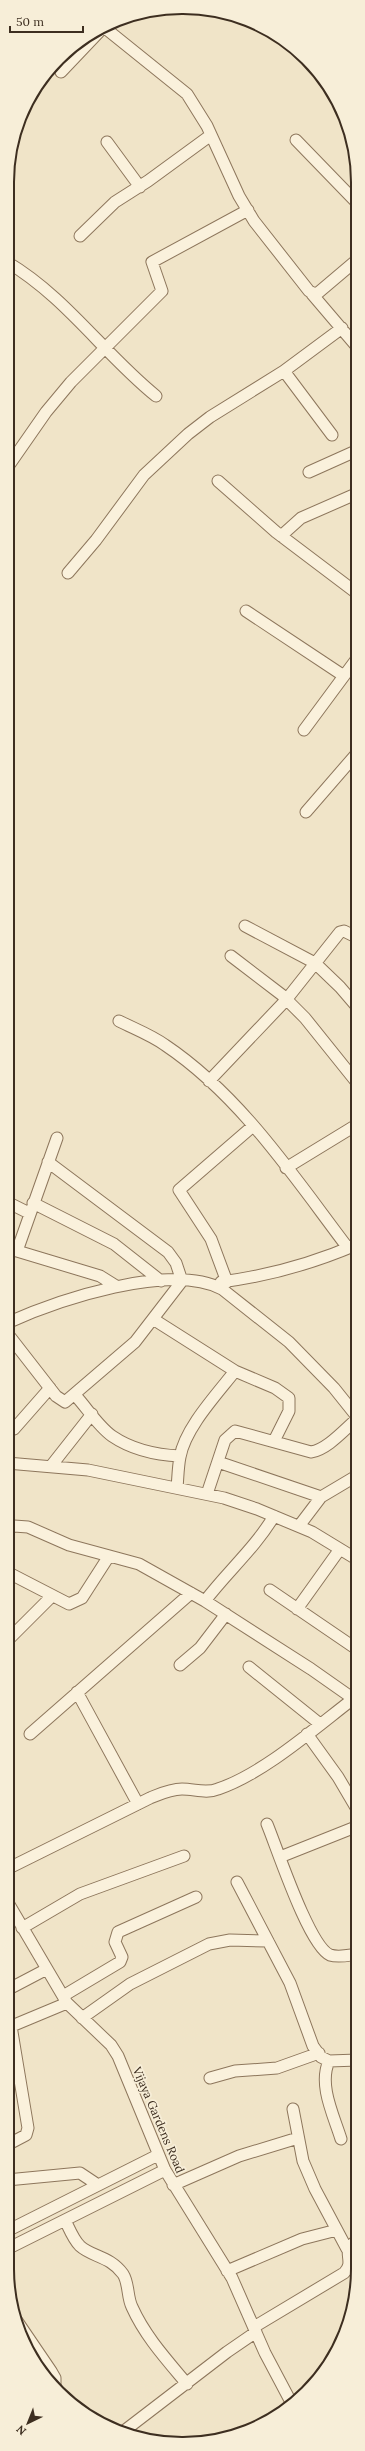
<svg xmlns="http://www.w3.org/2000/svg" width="365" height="2451" font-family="Lora,serif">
	<rect width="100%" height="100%" fill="#f0e4c8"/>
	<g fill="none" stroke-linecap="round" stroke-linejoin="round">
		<g stroke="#8d765c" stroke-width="13">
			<path id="minor" d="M 105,28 L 187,94 L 207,126 L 239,196 L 254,221 L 309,291 L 315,294 L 319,292 L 358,259
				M 61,72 L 99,32
				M 296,140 L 358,204
				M 107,142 L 140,187
				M 80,236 L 115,202 L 148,181 L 211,135
				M 7,262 C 66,297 104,354 156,396
				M 312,294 L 358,348
				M 284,371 L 332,435
				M 7,468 L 46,412 L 71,382 L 162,291 L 152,262 L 248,210
				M 309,472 L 358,450
				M 218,481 L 276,532 L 358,594
				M 281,536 L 301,518 L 358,493
				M 68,573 L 96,540 L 144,475 L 188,434 L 210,417 L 284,371 L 342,328
				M 246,611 L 344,676
				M 304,730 L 358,657
				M 306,812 L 358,752
				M 245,926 L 315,963 L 340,987 L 358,1008
				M 231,956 L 282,995 L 305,1018 L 358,1084
				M 119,1021 C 135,1029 151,1035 165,1045 C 241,1096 294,1177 348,1248
				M 209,1081 L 286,1000 L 340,932 L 344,931 L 358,938
				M 286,1168 L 358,1124
				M 7,1202 L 29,1213
				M 33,1203 L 114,1244 L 161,1281
				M 7,1248 L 100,1276 L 116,1286
				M 17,1251 L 57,1138
				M 221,1282 C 268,1276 314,1263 358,1244
				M 227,1282 L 211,1239 L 179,1190 L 253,1126
				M 153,1319 L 235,1371 L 275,1388 L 289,1398 L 289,1411 L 274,1441
				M 7,1323 C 58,1300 170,1262 222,1289 L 289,1342 L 334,1388 L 358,1418
				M 7,1333 L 56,1396 L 65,1402 L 135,1342 L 182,1281 L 176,1263 L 168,1252 L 48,1162
				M 75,1395 C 87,1408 98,1426 112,1436 C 131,1449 157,1455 180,1456
				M 7,1431 L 14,1429 L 50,1388
				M 218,1462 L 321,1497
				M 7,1463 L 88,1470 L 224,1498 L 257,1509 L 312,1532 L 358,1560
				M 51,1466 L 92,1414
				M 177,1488 C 178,1477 178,1467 180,1457 C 185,1428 217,1394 235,1371
				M 207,1494 L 225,1440 L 235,1431 L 311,1452 C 327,1450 345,1429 358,1418
				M 299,1526 L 321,1497 L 358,1475
				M 7,1530 L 14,1526 L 28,1527 L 69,1545 L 139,1564 L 205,1601 L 311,1669 L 358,1702
				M 7,1572 L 69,1604 L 82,1598 L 109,1556
				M 270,1590 L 358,1650
				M 205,1601 C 228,1571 255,1548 274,1516
				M 297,1609 L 340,1549
				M 7,1641 L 52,1596
				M 180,1665 L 200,1648 L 226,1614
				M 249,1667 L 320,1724
				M 77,1692 L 138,1804
				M 30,1734 L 191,1593
				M 307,1734 L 338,1777 L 358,1811
				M 267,1824 C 277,1848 309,1946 330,1955 C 339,1958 349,1955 358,1954
				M 280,1857 L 358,1826
				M 7,1869 L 150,1798 C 160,1794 170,1789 182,1789 C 195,1789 206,1794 218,1789 C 263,1774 315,1728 353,1699
				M 237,1882 L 290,1983 L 313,2046 L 321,2057 L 329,2061 L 358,2060
				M 7,1901 L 67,2003 L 111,2045 L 118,2056 L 165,2170 L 232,2278 L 265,2353 L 292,2404
				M 22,1928 L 80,1894 L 184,1856
				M 7,1990 L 47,1969
				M 63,1996 L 120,1962 L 122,1957 L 115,1942 L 118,1932 L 196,1897
				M 82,2018 L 130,1984 L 209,1944 L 230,1940 L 268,1941
				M 7,2028 L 67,2003
				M 329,2061 C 318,2085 334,2116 341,2139
				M 210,2078 L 235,2071 L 277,2068 L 319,2053
				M 293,2109 L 303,2161 L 315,2189 L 347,2249
				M 7,2145 L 26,2135 L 28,2128 L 11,2026
				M 7,2180 L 80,2173 L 98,2185
				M 173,2185 L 239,2156 L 298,2138
				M 65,2220 C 69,2228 73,2239 80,2246 C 92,2257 110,2256 123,2274 C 129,2283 127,2297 132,2307 C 145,2336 166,2359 187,2384
				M 11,2229 L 158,2155
				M 7,2249 L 165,2170
				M 227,2271 L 302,2239 L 337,2230
				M 17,2321 L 51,2371 L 55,2378 L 55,2388
				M 254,2327 L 344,2273 C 357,2260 338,2251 358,2240
				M 124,2431 L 227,2352 L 256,2332"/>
		</g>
		<use href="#minor" stroke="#faf1dc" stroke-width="11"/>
	</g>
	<g text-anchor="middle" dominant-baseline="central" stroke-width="3.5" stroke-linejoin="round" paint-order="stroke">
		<g font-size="12" fill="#3d2e20" stroke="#f7eed8">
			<text transform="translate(159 2120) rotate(67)">Vijaya Gardens Road</text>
		</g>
	</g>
	<path d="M0 0H365V2451H0ZM182 14H183A168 168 0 0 1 351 182V2269A168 168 0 0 1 183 2437H182A168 168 0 0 1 14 2269V182A168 168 0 0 1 182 14Z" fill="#f7eed8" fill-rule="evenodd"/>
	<path fill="none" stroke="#3d2e20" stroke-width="2" d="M182 14H183A168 168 0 0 1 351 182V2269A168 168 0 0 1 183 2437H182A168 168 0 0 1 14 2269V182A168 168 0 0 1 182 14Z"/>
	<g transform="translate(28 2423) rotate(223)" stroke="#f7eed8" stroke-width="3" paint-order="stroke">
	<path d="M0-3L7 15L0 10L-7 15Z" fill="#3d2e20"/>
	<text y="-6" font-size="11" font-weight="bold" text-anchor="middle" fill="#3d2e20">N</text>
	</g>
	<path d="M10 26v6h73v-6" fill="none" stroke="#3d2e20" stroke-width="2"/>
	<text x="16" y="26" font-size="12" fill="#3d2e20" stroke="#f7eed8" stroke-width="3" paint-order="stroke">50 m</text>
</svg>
